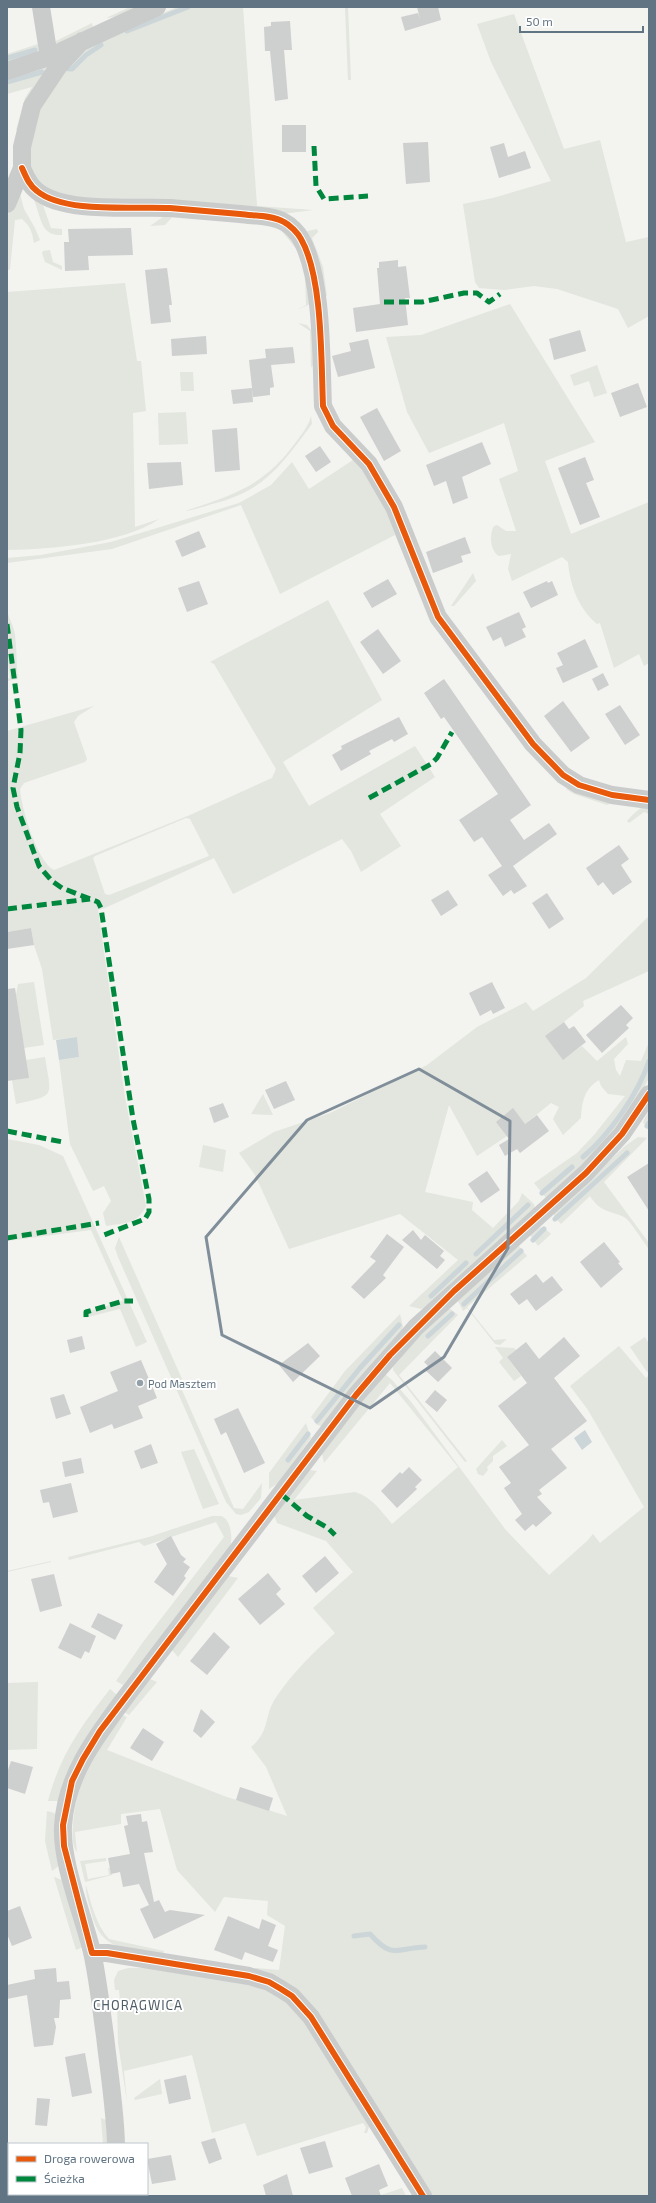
<svg xmlns="http://www.w3.org/2000/svg" width="656" height="2203" font-family="'Exo 2',sans-serif">
	<rect width="100%" height="100%" fill="#f3f3f0"/>
	<path fill="#e2e6de" fill-rule="evenodd" d="M 130,7 L 139,7 L 114,17 L 106,18 Z
		M 177,7 L 243,7 L 257,206 L 313,210 L 282,214 L 64,198 L 32,177 L 26,149 L 37,106 L 77,56 L 92,45 Z
		M 345,7 L 348,7 L 351,80 L 348,80 Z
		M 514,14 L 564,149 L 600,140 L 626,242 L 649,237 L 649,316 L 628,328 L 618,309 L 557,289 L 534,286 L 504,290 L 479,288 L 475,282 L 463,204 L 493,198 L 551,181 L 491,62 L 477,24 Z
		M 92,23 L 93,28 L 57,44 L 54,42 Z
		M 38,44 L 39,50 L 36,53 L 9,62 L 7,60 L 7,54 Z
		M 48,65 L 18,130 L 16,130 L 25,98 L 32,87 L 7,94 L 7,78 Z
		M 20,194 L 24,209 L 35,228 L 40,240 L 34,243 C 32,232 31,227 22,219 L 15,220 L 10,269 L 7,271 L 7,216 Z
		M 33,198 L 69,212 L 60,211 L 43,205 L 51,228 L 62,229 L 62,235 C 39,237 41,213 33,198 Z
		M 175,212 L 261,220 L 284,231 L 297,246 L 301,257 L 306,272 L 310,304 L 297,310 L 306,305 L 305,275 L 297,250 L 281,230 L 258,221 L 175,214 L 165,225 L 150,226 L 167,214 Z
		M 317,229 L 318,232 L 312,238 L 323,267 L 327,296 L 323,294 L 303,232 Z
		M 50,250 L 53,262 L 62,266 L 62,270 L 45,262 L 42,253 L 43,251 Z
		M 125,283 L 137,361 L 141,361 L 146,411 L 133,413 L 135,527 L 159,519 C 123,544 51,549 7,550 L 7,292 Z
		M 510,304 L 595,442 L 545,461 L 571,534 L 649,502 L 649,663 L 644,666 L 639,654 L 614,668 L 600,623 L 597,624 C 579,609 570,586 568,562 L 562,557 L 512,581 L 508,569 L 511,554 L 499,556 C 490,551 489,534 494,526 L 497,525 L 506,531 L 516,531 L 499,479 L 518,471 L 504,423 L 429,453 L 407,412 L 386,337 L 421,335 Z
		M 298,323 L 307,325 L 312,331 L 313,365 L 311,368 L 310,331 Z
		M 597,365 L 607,393 L 594,397 L 589,381 L 574,386 L 570,375 Z
		M 180,372 L 193,372 L 194,391 L 181,391 Z
		M 186,412 L 188,444 L 159,445 L 158,413 Z
		M 311,416 L 312,424 C 281,465 265,491 212,504 C 203,507 194,510 185,511 C 235,494 264,486 296,442 C 302,434 309,425 311,416 Z
		M 356,458 L 366,468 L 459,653 L 456,656 L 431,621 L 395,535 L 280,594 L 241,505 L 112,549 L 7,563 L 7,558 L 41,555 L 111,542 L 239,503 L 271,485 L 292,462 L 309,489 Z
		M 473,573 L 476,581 L 454,606 L 451,606 Z
		M 328,600 L 382,700 L 283,762 L 309,806 L 415,746 L 435,777 L 380,814 L 401,846 L 361,872 L 351,851 L 342,839 L 233,894 L 214,858 L 105,908 L 98,910 L 125,1097 L 146,1206 C 138,1224 124,1223 106,1226 L 103,1213 L 111,1201 L 104,1186 L 93,1191 L 70,1144 L 59,1060 L 79,1057 L 77,1037 L 53,1040 L 42,969 L 34,945 L 31,928 L 7,932 L 7,731 L 94,706 L 78,716 L 74,722 L 87,759 L 85,762 L 24,783 L 20,789 C 21,807 37,862 54,870 L 190,815 L 272,778 L 276,769 L 214,664 L 210,662 ZM 186,818 L 190,819 L 209,856 L 109,895 L 105,894 L 93,858 L 95,856 Z
		M 7,609 C 8,618 14,625 15,635 C 17,649 16,664 18,679 L 7,681 L 7,679 L 10,678 L 7,654 Z
		M 570,787 L 614,802 L 607,805 L 574,794 L 566,789 Z
		M 649,804 L 649,814 L 644,812 L 629,823 L 627,821 C 634,813 639,808 649,804 Z
		M 649,916 L 649,971 L 583,1001 L 584,1006 L 546,1036 L 563,1059 L 582,1046 L 597,1061 L 626,1037 L 628,1044 L 614,1059 L 616,1070 L 620,1076 L 626,1060 L 641,1061 L 649,1042 L 649,1078 L 631,1112 L 618,1129 L 547,1199 L 534,1183 L 577,1153 L 594,1135 L 625,1096 L 608,1094 L 601,1086 L 599,1080 C 584,1089 582,1102 581,1118 L 563,1135 L 553,1119 L 559,1107 L 551,1103 L 525,1124 L 477,1156 L 449,1105 L 425,1192 L 473,1202 L 472,1210 L 493,1228 L 519,1201 L 522,1193 L 534,1204 L 535,1209 L 428,1306 L 421,1309 L 409,1306 L 458,1260 L 400,1214 L 289,1249 L 255,1175 L 239,1153 L 274,1132 L 330,1113 L 427,1065 L 477,1027 L 526,1002 L 533,1011 L 586,978 Z
		M 34,982 L 44,1045 L 24,1048 L 16,995 L 18,984 Z
		M 45,1057 C 51,1097 57,1095 16,1104 L 12,1080 L 28,1078 L 26,1060 Z
		M 263,1094 L 273,1115 L 251,1114 Z
		M 649,1110 L 649,1131 L 643,1122 Z
		M 638,1137 L 647,1138 L 604,1182 L 649,1243 L 649,1249 C 643,1242 631,1221 624,1217 C 609,1210 601,1213 590,1196 L 561,1224 L 554,1217 L 554,1213 L 625,1146 Z
		M 7,1139 L 39,1145 L 63,1156 L 147,1342 L 136,1347 L 120,1309 L 84,1318 L 86,1312 L 123,1301 L 91,1230 L 7,1241 Z
		M 203,1145 L 226,1150 L 223,1172 L 199,1167 Z
		M 543,1227 L 551,1234 L 538,1246 L 530,1235 L 537,1228 Z
		M 119,1237 L 182,1379 L 178,1381 L 234,1508 L 243,1509 L 262,1483 L 261,1498 L 249,1512 L 241,1515 L 236,1514 L 226,1502 L 118,1257 L 115,1248 Z
		M 518,1245 L 527,1256 L 467,1307 L 494,1340 L 507,1339 L 500,1345 L 495,1344 L 467,1308 L 463,1311 L 458,1301 Z
		M 449,1308 L 458,1315 L 399,1375 L 467,1461 L 465,1462 L 393,1370 L 393,1367 L 420,1334 Z
		M 400,1314 L 403,1327 L 401,1332 L 322,1426 L 317,1425 L 311,1417 L 345,1371 Z
		M 645,1337 L 649,1344 L 649,1371 L 647,1372 L 630,1347 Z
		M 619,1346 L 646,1378 L 649,1375 L 649,2196 L 431,2196 L 345,2056 L 255,1970 L 256,1968 L 279,1970 L 285,1926 L 267,1915 L 268,1901 L 224,1897 L 215,1912 L 177,1870 L 160,1809 L 121,1814 L 121,1824 L 75,1832 L 77,1852 C 72,1846 72,1833 73,1825 C 75,1782 99,1749 122,1715 L 127,1717 L 107,1750 L 224,1796 L 287,1816 L 266,1767 L 251,1747 C 270,1732 264,1716 275,1699 C 292,1673 313,1653 335,1633 L 313,1608 L 353,1572 L 326,1541 L 277,1523 L 274,1515 L 309,1470 L 317,1471 L 294,1500 L 355,1492 C 372,1497 381,1511 392,1524 L 458,1467 L 390,1383 L 324,1463 L 322,1454 L 354,1409 L 385,1374 L 392,1380 L 412,1403 L 505,1529 L 549,1575 L 587,1541 L 593,1534 L 600,1543 L 644,1507 L 588,1410 L 570,1386 Z
		M 495,1347 L 514,1348 L 516,1350 L 507,1357 L 521,1376 L 514,1381 L 499,1362 L 503,1358 Z
		M 306,1423 L 311,1438 L 278,1483 L 269,1489 L 269,1473 Z
		M 502,1440 L 507,1446 L 493,1456 L 493,1461 L 487,1467 L 488,1470 L 483,1476 L 478,1474 L 476,1469 Z
		M 194,1449 L 219,1504 L 203,1509 L 181,1452 Z
		M 212,1516 L 221,1516 C 231,1519 233,1538 230,1547 L 123,1685 L 116,1681 L 143,1642 L 224,1537 L 216,1522 L 144,1546 L 139,1542 L 69,1560 L 68,1557 L 149,1537 Z
		M 51,1561 L 51,1562 L 7,1572 L 7,1571 Z
		M 228,1576 L 238,1578 L 178,1657 L 172,1650 Z
		M 150,1679 L 157,1682 L 129,1715 L 124,1712 Z
		M 38,1682 L 37,1749 L 7,1750 L 7,1683 Z
		M 110,1689 L 117,1695 L 59,1801 L 48,1801 C 60,1755 81,1726 110,1689 Z
		M 47,1811 L 54,1813 L 56,1816 L 60,1865 L 52,1871 L 45,1841 Z
		M 106,1858 L 106,1861 L 85,1864 L 88,1879 L 109,1875 L 108,1868 L 110,1868 L 112,1875 L 85,1882 L 80,1861 Z
		M 54,1877 L 62,1880 L 83,1947 L 76,1950 Z
		M 86,1885 C 91,1903 96,1925 109,1939 L 164,1951 L 163,1954 C 128,1948 101,1953 91,1912 C 89,1904 85,1892 86,1885 Z
		M 128,1968 L 149,1968 L 247,1983 L 279,1994 L 301,2015 L 367,2123 L 369,2127 L 367,2133 L 364,2133 L 366,2127 L 363,2123 L 257,2156 L 245,2123 L 212,2133 L 192,2055 L 124,2071 L 127,2102 L 118,2043 L 117,2001 L 120,2000 L 119,1990 L 115,1990 L 114,1980 L 118,1971 Z
		M 160,2079 L 162,2094 L 135,2100 L 134,2098 Z
		M 101,2118 L 106,2120 L 108,2144 L 103,2144 Z
		M 402,2188 L 406,2196 L 378,2196 Z"/>
	<path fill="#ccd5d8" d="M 77,1037 L 79,1057 L 59,1060 L 56,1040 Z
		M 585,1430 L 592,1442 L 582,1450 L 574,1438 Z"/>
	<g fill="none" stroke-linecap="round" stroke-linejoin="round">
		<path stroke="#ccd5d8" stroke-width="5" d="M 127,31 L 188,7
			M 8,58 L 35,50
			M 69,69 L 72,69 L 86,55 L 101,45
			M 7,82 L 42,72
			M 647,1126 L 649,1123
			M 583,1157 C 608,1136 638,1095 649,1061
			M 542,1193 L 572,1167
			M 555,1219 L 627,1153
			M 533,1240 L 544,1229
			M 476,1254 L 528,1205
			M 431,1296 L 466,1263
			M 464,1304 L 521,1251
			M 428,1336 L 452,1314
			M 317,1421 L 360,1368 L 399,1325
			M 288,1460 L 308,1434
			M 354,1936 L 370,1934 C 393,1960 396,1948 425,1947"/>
	</g>
	<path fill="#cecfcf" d="M 417,7 L 438,7 L 441,20 L 405,31 L 401,17 L 418,13 L 420,19 Z
		M 290,21 L 292,50 L 284,50 L 288,99 L 275,101 L 270,51 L 265,51 L 264,27 L 271,26 L 271,22 Z
		M 282,125 L 306,125 L 306,152 L 282,152 Z
		M 428,142 L 430,182 L 406,184 L 403,143 Z
		M 504,143 L 508,157 L 525,151 L 531,168 L 499,178 L 490,147 Z
		M 131,228 L 133,255 L 88,256 L 89,270 L 65,271 L 64,242 L 69,242 L 68,229 Z
		M 398,260 L 398,267 L 406,266 L 410,298 L 405,298 L 408,325 L 356,332 L 353,308 L 380,304 L 377,268 L 379,268 L 379,262 Z
		M 167,268 L 172,305 L 169,305 L 171,322 L 151,324 L 145,270 Z
		M 580,330 L 586,351 L 554,360 L 549,339 Z
		M 206,336 L 207,354 L 172,356 L 171,339 Z
		M 368,339 L 375,368 L 338,377 L 332,356 L 351,351 L 349,343 Z
		M 293,347 L 295,363 L 271,365 L 274,387 L 270,388 L 270,395 L 253,397 L 249,360 L 266,358 L 265,349 Z
		M 638,383 L 647,407 L 620,417 L 611,393 Z
		M 252,388 L 253,402 L 233,404 L 231,390 Z
		M 377,408 L 401,451 L 384,461 L 360,417 Z
		M 237,428 L 240,470 L 215,472 L 212,430 Z
		M 482,442 L 491,464 L 462,477 L 468,498 L 453,504 L 446,481 L 434,486 L 426,465 Z
		M 320,446 L 331,462 L 316,472 L 305,456 Z
		M 585,457 L 594,480 L 586,483 L 600,517 L 580,525 L 558,468 Z
		M 181,462 L 183,485 L 149,489 L 147,463 Z
		M 199,531 L 206,547 L 182,557 L 175,541 Z
		M 465,537 L 471,553 L 461,556 L 463,562 L 433,573 L 426,552 Z
		M 388,579 L 397,594 L 372,608 L 363,593 Z
		M 199,581 L 208,604 L 187,612 L 178,588 Z
		M 547,581 L 548,583 L 552,581 L 558,595 L 531,608 L 523,592 Z
		M 519,612 L 526,627 L 522,629 L 526,637 L 505,647 L 501,637 L 493,641 L 486,627 Z
		M 378,629 L 401,661 L 383,674 L 360,642 Z
		M 585,639 L 598,667 L 563,683 L 556,668 L 563,665 L 557,653 Z
		M 603,673 L 609,685 L 598,691 L 592,679 Z
		M 444,679 L 531,805 L 510,820 L 524,840 L 549,823 L 557,834 L 513,866 L 527,886 L 514,894 L 511,890 L 503,896 L 488,875 L 502,866 L 482,837 L 474,842 L 459,820 L 498,794 L 444,717 L 441,719 L 424,693 Z
		M 563,701 L 590,738 L 571,752 L 544,716 Z
		M 620,705 L 640,735 L 625,745 L 605,714 Z
		M 399,717 L 408,734 L 394,742 L 392,739 L 369,751 L 371,754 L 341,771 L 332,755 L 342,749 L 341,746 Z
		M 619,845 L 629,859 L 621,865 L 632,882 L 613,895 L 603,882 L 598,886 L 586,868 Z
		M 448,890 L 458,905 L 441,916 L 431,900 Z
		M 547,893 L 564,919 L 549,929 L 532,903 Z
		M 31,928 L 34,945 L 7,949 L 7,932 Z
		M 492,982 L 505,1008 L 493,1014 L 491,1010 L 480,1016 L 469,993 Z
		M 15,988 L 29,1078 L 7,1081 L 7,989 Z
		M 621,1005 L 633,1018 L 626,1025 L 629,1028 L 602,1053 L 586,1035 Z
		M 564,1022 L 569,1029 L 574,1026 L 586,1042 L 563,1060 L 545,1036 Z
		M 286,1081 L 295,1100 L 274,1109 L 265,1090 Z
		M 223,1103 L 229,1117 L 214,1123 L 209,1108 Z
		M 513,1108 L 525,1124 L 537,1115 L 549,1131 L 520,1153 L 517,1149 L 505,1156 L 499,1145 L 509,1139 L 496,1122 Z
		M 649,1163 L 649,1211 L 627,1177 Z
		M 487,1171 L 500,1190 L 481,1203 L 468,1184 Z
		M 413,1230 L 421,1240 L 425,1235 L 444,1251 L 440,1256 L 445,1260 L 437,1269 L 402,1240 Z
		M 387,1234 L 404,1247 L 383,1275 L 386,1278 L 364,1299 L 351,1287 L 376,1261 L 370,1257 Z
		M 604,1242 L 620,1262 L 618,1263 L 623,1269 L 601,1288 L 580,1262 Z
		M 536,1274 L 543,1283 L 552,1276 L 563,1290 L 536,1311 L 527,1299 L 519,1305 L 510,1294 Z
		M 82,1336 L 85,1349 L 70,1353 L 67,1340 Z
		M 564,1337 L 580,1356 L 554,1378 L 587,1421 L 551,1449 L 567,1468 L 539,1490 L 542,1494 L 537,1497 L 552,1513 L 536,1527 L 533,1524 L 525,1531 L 515,1520 L 522,1514 L 504,1488 L 511,1483 L 499,1467 L 529,1445 L 498,1406 L 527,1383 L 507,1357 L 526,1342 L 539,1359 Z
		M 308,1343 L 320,1356 L 293,1382 L 279,1365 Z
		M 435,1351 L 452,1368 L 438,1382 L 425,1370 L 428,1366 L 424,1362 Z
		M 141,1360 L 157,1398 L 138,1406 L 143,1418 L 114,1429 L 112,1424 L 90,1433 L 80,1407 L 118,1391 L 110,1372 Z
		M 435,1390 L 447,1400 L 437,1412 L 425,1402 Z
		M 64,1394 L 71,1414 L 56,1419 L 50,1398 Z
		M 238,1408 L 265,1463 L 244,1473 L 226,1432 L 221,1435 L 214,1419 Z
		M 151,1444 L 158,1463 L 141,1469 L 134,1451 Z
		M 81,1458 L 84,1473 L 65,1477 L 62,1462 Z
		M 409,1467 L 422,1480 L 415,1487 L 417,1489 L 397,1508 L 381,1491 L 400,1472 L 402,1474 Z
		M 71,1483 L 78,1512 L 53,1518 L 49,1502 L 43,1503 L 40,1490 Z
		M 171,1536 L 181,1555 L 186,1559 L 183,1562 L 190,1567 L 184,1576 L 186,1578 L 173,1596 L 154,1582 L 167,1564 L 156,1544 Z
		M 325,1556 L 339,1573 L 316,1593 L 302,1576 Z
		M 268,1573 L 281,1589 L 276,1594 L 285,1604 L 260,1625 L 238,1599 Z
		M 54,1574 L 62,1606 L 40,1612 L 31,1579 Z
		M 98,1613 L 123,1625 L 115,1640 L 91,1627 Z
		M 70,1623 L 96,1636 L 89,1653 L 85,1651 L 81,1659 L 58,1648 Z
		M 214,1632 L 230,1647 L 207,1675 L 190,1661 Z
		M 201,1709 L 215,1722 L 201,1738 L 193,1731 Z
		M 143,1728 L 164,1742 L 152,1761 L 130,1748 Z
		M 11,1761 L 33,1767 L 25,1794 L 7,1788 L 7,1773 Z
		M 240,1787 L 273,1798 L 269,1811 L 236,1800 Z
		M 141,1814 L 142,1822 L 147,1821 L 153,1852 L 144,1853 L 154,1902 L 159,1900 L 165,1912 L 170,1910 L 205,1915 L 154,1939 L 140,1909 L 149,1905 L 139,1884 L 123,1887 L 120,1872 L 111,1874 L 108,1858 L 130,1854 L 124,1826 L 128,1825 L 126,1816 Z
		M 20,1906 L 32,1938 L 12,1946 L 7,1934 L 7,1911 Z
		M 228,1916 L 259,1929 L 262,1919 L 276,1925 L 268,1946 L 278,1950 L 273,1962 L 245,1952 L 242,1960 L 214,1950 Z
		M 56,1968 L 57,1982 L 69,1981 L 71,1999 L 60,2000 L 59,2018 L 54,2018 L 56,2027 L 53,2045 L 34,2047 L 27,1995 L 7,1999 L 7,1985 L 35,1979 L 34,1970 Z
		M 85,2053 L 92,2093 L 72,2097 L 65,2057 Z
		M 186,2075 L 191,2099 L 169,2104 L 164,2080 Z
		M 37,2098 L 50,2099 L 47,2126 L 35,2125 Z
		M 215,2138 L 222,2159 L 209,2164 L 201,2142 Z
		M 325,2141 L 333,2167 L 309,2174 L 300,2148 Z
		M 171,2155 L 176,2180 L 152,2184 L 147,2159 Z
		M 379,2164 L 388,2186 L 379,2190 L 381,2196 L 352,2196 L 345,2178 Z
		M 287,2174 L 293,2196 L 266,2196 L 263,2185 Z"/>
	<g fill="none" stroke-linecap="round" stroke-linejoin="round">
		<path stroke="#cacccc" stroke-width="18" d="M 41,7 L 49,57
			M 7,71 L 49,57 L 157,7
			M 22,168 C 26,177 29,185 37,191 C 65,214 134,206 170,208 C 193,210 217,212 240,214 C 254,216 272,215 284,222 C 290,225 298,233 301,239 C 323,277 321,361 323,406 L 333,426 L 369,464 L 394,507 L 438,617 L 533,744 L 563,775 L 579,785 L 612,795 L 649,800
			M 7,204 L 22,168 L 22,147 L 32,106 L 58,67 L 82,41
			M 92,1953 L 107,1953 L 249,1976 L 269,1982 L 281,1989 L 292,1996 L 311,2017 L 423,2196
			M 116,2144 C 115,2108 109,2072 105,2036 C 101,2008 98,1979 92,1952 C 83,1914 61,1864 63,1826 C 66,1774 98,1734 127,1695 L 356,1395 L 416,1327 L 586,1173 L 622,1134 L 649,1094
			M 112,2196 L 112,2194"/>
		<path stroke="#00873e" stroke-width="5" stroke-dasharray="10 5" stroke-linecap="butt" d="M 314,146 L 316,186 L 324,199 L 368,196
			M 384,302 L 422,302 L 464,293 L 477,293 L 489,302 L 500,294
			M 7,624 L 21,730 L 20,753 L 13,788 L 17,807 L 39,866 L 52,881 L 62,888 L 98,902 L 101,908 L 133,1119 L 149,1199 L 149,1212 L 145,1219 L 104,1235
			M 369,798 L 431,764 L 437,758 L 452,732
			M 7,909 L 90,899
			M 7,1131 L 63,1142
			M 7,1238 L 99,1223
			M 86,1317 L 86,1312 L 123,1301 L 133,1301
			M 281,1494 L 307,1516 L 328,1528 L 335,1535"/>
		<g stroke="#fff" stroke-width="8">
			<path id="cycleway" d="M 22,168 C 26,177 29,185 37,191 C 65,214 134,206 170,208 C 193,210 217,212 240,214 C 254,216 272,215 284,222 C 290,225 298,233 301,239 C 323,277 321,361 323,406 L 333,426 L 369,464 L 394,507 L 438,617 L 533,744 L 563,775 L 579,785 L 612,795 L 649,800
				M 423,2196 L 311,2017 L 292,1996 L 281,1989 L 269,1982 L 249,1976 L 107,1953 L 92,1953 L 64,1846 L 63,1825 L 72,1781 L 83,1759 L 100,1731 L 356,1395 L 390,1355 L 454,1291 L 586,1173 L 622,1134 L 649,1094"/>
		</g>
		<use href="#cycleway" stroke="#e8590c" stroke-width="6"/>
	</g>
	<path fill="none" stroke="#808e9a" stroke-width="3" stroke-linejoin="round" d="M 419,1069 L 510,1121 L 508,1248 L 444,1357 L 370,1408 L 222,1335 L 206,1237 L 307,1120 Z"/>
	<circle fill="#94a0a9" stroke="#fff" stroke-width="1.5" cx="140" cy="1383" r="4"/>
	<g text-anchor="middle" dominant-baseline="central" stroke-width="4" stroke-linejoin="round" paint-order="stroke">
		<g font-size="11" fill="#617483" stroke="#fff" text-anchor="start">
			<text x="148" y="1383">Pod Masztem</text>
		</g>
		<g font-size="13" letter-spacing="1" fill="#4f5d67" stroke="#fff">
			<text x="138" y="2005">CHORĄGWICA</text>
		</g>
	</g>
	<rect width="656" height="2203" fill="none" stroke="#617483" stroke-width="16"/>
	<rect x="8" y="2143" width="140" height="52" fill="#ffffff" stroke="#c0c7cd"/>
	<rect x="16" y="2156" width="20" height="6" fill="#e8590c" stroke="#c0c7cd"/>
	<text x="44" y="2163" font-size="12" fill="#617483">Droga rowerowa</text>
	<rect x="16" y="2176" width="20" height="6" fill="#00873e" stroke="#c0c7cd"/>
	<text x="44" y="2183" font-size="12" fill="#617483">Ścieżka</text>
	<path d="M520 26v6h123v-6" fill="none" stroke="#617483" stroke-width="2"/>
	<text x="526" y="26" font-size="12" fill="#617483" stroke="#ffffff" stroke-width="3" paint-order="stroke">50 m</text>
</svg>
